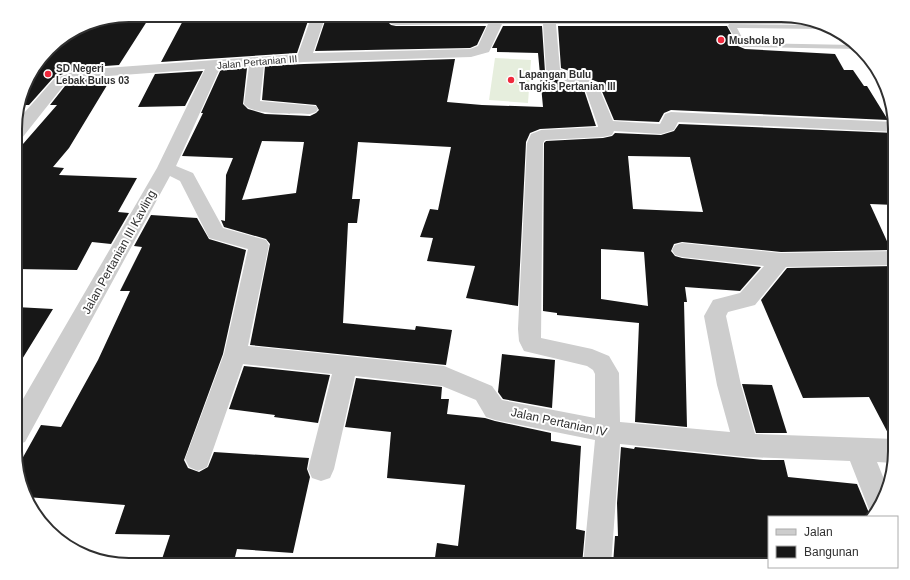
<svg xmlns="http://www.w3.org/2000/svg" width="910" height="580" font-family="Arial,sans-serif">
	<rect width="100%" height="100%" fill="#fff"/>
	<path fill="#e6eedd" d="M 495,58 L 531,60 L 528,103 L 489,100 Z"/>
	<path fill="#171717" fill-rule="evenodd" d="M 129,15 L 151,15 L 119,65 L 78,68 L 53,78 L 29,105 L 19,105 L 27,78 L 54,43 L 86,24 Z
		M 186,15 L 310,15 L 297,53 L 161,62 Z
		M 327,15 L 388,15 L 388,22 L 391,25 L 396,26 L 486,26 L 477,45 L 470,48 L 315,51 Z
		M 503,26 L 542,26 L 545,72 L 547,75 L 584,90 L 596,126 L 540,129 L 530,133 L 526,142 L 518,306 L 466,298 L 475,266 L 427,261 L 433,238 L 420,237 L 430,209 L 438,210 L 451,147 L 358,142 L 352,199 L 360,199 L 357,223 L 348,223 L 343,323 L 415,330 L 416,326 L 452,330 L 446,365 L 250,345 L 270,244 L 266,239 L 224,227 L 221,220 L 225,221 L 226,175 L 233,158 L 182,156 L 203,113 L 201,113 L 221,69 L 247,68 L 243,104 L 248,109 L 265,114 L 310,116 L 316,113 L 319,110 L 316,105 L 262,100 L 265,66 L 304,64 L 455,59 L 447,102 L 482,105 L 543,107 L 538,53 L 497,52 L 497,48 L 492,48 ZM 262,141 L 304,142 L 296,193 L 242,200 Z
		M 558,26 L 727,26 L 738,46 L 745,49 L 835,54 L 844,70 L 853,70 L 864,86 L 867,86 L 888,120 L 671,110 L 664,113 L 659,122 L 614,120 L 598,82 L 561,68 Z
		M 203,71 L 185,106 L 138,107 L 155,74 Z
		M 112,77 L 69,148 L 53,167 L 64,168 L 59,175 L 137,178 L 118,212 L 129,213 L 111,244 L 92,242 L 77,270 L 16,269 L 16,152 L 57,105 L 50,105 L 65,86 L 81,79 Z
		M 679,124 L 895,133 L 895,205 L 870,204 L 891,250 L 781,252 L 682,242 L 674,244 L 671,251 L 675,256 L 682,258 L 761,267 L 740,291 L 685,287 L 687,302 L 684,302 L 687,427 L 635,422 L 639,323 L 557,315 L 557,313 L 543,311 L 544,143 L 546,141 L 603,138 L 612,136 L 615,133 L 661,135 L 674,131 ZM 628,156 L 690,157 L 703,212 L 633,209 ZM 601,249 L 644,252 L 648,306 L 601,299 Z
		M 151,215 L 197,218 L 209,239 L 246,250 L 223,354 L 184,460 L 188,468 L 199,472 L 208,467 L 214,452 L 309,458 L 307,469 L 310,477 L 293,553 L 237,549 L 233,565 L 160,565 L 170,535 L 115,534 L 125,505 L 27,497 L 17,468 L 41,425 L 61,427 L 98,360 L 130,291 L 120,291 L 142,247 L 134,246 Z
		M 895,266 L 895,437 L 890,437 L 869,397 L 803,398 L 761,300 L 787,268 Z
		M 16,307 L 53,309 L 16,369 Z
		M 502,354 L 555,360 L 552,408 L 503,399 L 498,392 Z
		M 244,366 L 330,375 L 318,423 L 274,417 L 275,415 L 229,409 Z
		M 356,378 L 442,387 L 441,399 L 449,399 L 447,414 L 485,418 L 495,421 L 551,433 L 551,441 L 581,446 L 576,529 L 585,531 L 582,565 L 434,565 L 437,543 L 458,546 L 465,485 L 387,478 L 391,432 L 345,427 Z
		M 742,384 L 772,385 L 787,433 L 756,433 Z
		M 621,447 L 634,449 L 635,447 L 763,460 L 784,460 L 788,477 L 857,484 L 869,513 L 875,515 L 873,517 L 769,517 L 769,565 L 613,565 L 615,536 L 618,536 L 617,503 Z"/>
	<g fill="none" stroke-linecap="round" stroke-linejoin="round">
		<path fill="#cdcdcd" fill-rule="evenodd" d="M 729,24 L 813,25 L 823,28 L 820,29 L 737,28 L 745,43 L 854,45 L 858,49 L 743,47 L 739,45 L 728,26 Z"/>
		<path fill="#cdcdcd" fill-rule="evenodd" d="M 312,15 L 326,15 L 313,53 L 470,49 L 478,46 L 488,24 L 396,25 L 391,24 L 389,21 L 390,15 L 404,15 L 403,17 L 549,15 L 784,16 L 803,22 L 797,24 L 556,24 L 560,69 L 597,83 L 613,121 L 660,124 L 665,114 L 671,112 L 895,122 L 895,132 L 678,122 L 674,130 L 661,134 L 614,131 L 612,135 L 603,137 L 545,140 L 543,143 L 541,338 L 592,349 L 609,356 L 619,373 L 620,422 L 730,432 L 717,385 L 704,316 L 713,300 L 740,293 L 764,266 L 682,257 L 675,255 L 672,250 L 675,245 L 682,243 L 781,253 L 895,251 L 895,265 L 786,267 L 755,305 L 728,312 L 726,316 L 741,385 L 755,434 L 895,439 L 895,458 L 893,463 L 877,462 L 886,484 L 876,514 L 870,512 L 850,461 L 746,457 L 620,444 L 611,565 L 583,565 L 595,440 L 495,420 L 486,417 L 476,400 L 442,386 L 355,376 L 334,469 L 330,478 L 321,481 L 312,478 L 308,469 L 332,374 L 243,364 L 207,467 L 198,471 L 189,467 L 185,459 L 224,354 L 248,249 L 209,238 L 180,181 L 170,176 L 25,442 L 16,445 L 16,411 L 157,168 L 205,69 L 81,78 L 64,85 L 22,138 L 16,139 L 16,113 L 24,113 L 54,79 L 78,70 L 298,54 ZM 502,24 L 543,24 L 546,71 L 548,74 L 585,89 L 598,126 L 598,127 L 541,130 L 531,134 L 527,143 L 518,329 L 519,341 L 524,351 L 587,366 L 593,370 L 595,374 L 595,418 L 502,400 L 492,386 L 444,366 L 248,346 L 269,245 L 266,240 L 223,228 L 193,173 L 176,166 L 220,68 L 249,66 L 244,104 C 252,116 296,113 310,114 L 316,112 L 318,109 L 316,106 L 260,101 L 264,65 L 304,62 L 471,57 L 489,52 Z"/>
	</g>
	<g fill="#f0293d" stroke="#fff" stroke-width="1.5">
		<circle cx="721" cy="40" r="4"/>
		<circle cx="48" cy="74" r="4"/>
		<circle cx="511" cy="80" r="4"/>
	</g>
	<g text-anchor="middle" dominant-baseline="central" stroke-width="4" stroke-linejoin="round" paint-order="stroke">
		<g font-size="10" font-weight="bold" fill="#303030" stroke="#fff" text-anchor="start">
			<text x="729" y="40">Mushola bp</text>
			<text x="56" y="68">SD Negeri<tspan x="56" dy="12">Lebak Bulus 03</tspan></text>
			<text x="519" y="74">Lapangan Bulu<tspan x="519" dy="12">Tangkis Pertanian III</tspan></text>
		</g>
		<g font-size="10" fill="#303030" stroke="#fff">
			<text transform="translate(257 62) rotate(-5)">Jalan Pertanian III</text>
		</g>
		<g font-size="12" fill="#303030" stroke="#fff">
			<text transform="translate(119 252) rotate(-61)">Jalan Pertanian III Kavling</text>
			<text transform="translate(559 422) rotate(12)">Jalan Pertanian IV</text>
		</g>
	</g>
	<path d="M0 0H910V580H0ZM129 22H781A107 107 0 0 1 888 129V451A107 107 0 0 1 781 558H129A107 107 0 0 1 22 451V129A107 107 0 0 1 129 22Z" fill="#fff" fill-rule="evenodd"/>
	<path fill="none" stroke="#303030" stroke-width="2" d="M129 22H781A107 107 0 0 1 888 129V451A107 107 0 0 1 781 558H129A107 107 0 0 1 22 451V129A107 107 0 0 1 129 22Z"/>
	<rect x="768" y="516" width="130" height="52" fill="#ffffff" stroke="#acacac"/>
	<rect x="776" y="529" width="20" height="6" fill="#cdcdcd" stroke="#acacac"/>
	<text x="804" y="536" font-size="12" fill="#303030">Jalan</text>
	<rect x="776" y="546" width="20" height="12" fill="#171717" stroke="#acacac"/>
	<text x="804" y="556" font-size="12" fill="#303030">Bangunan</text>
</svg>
